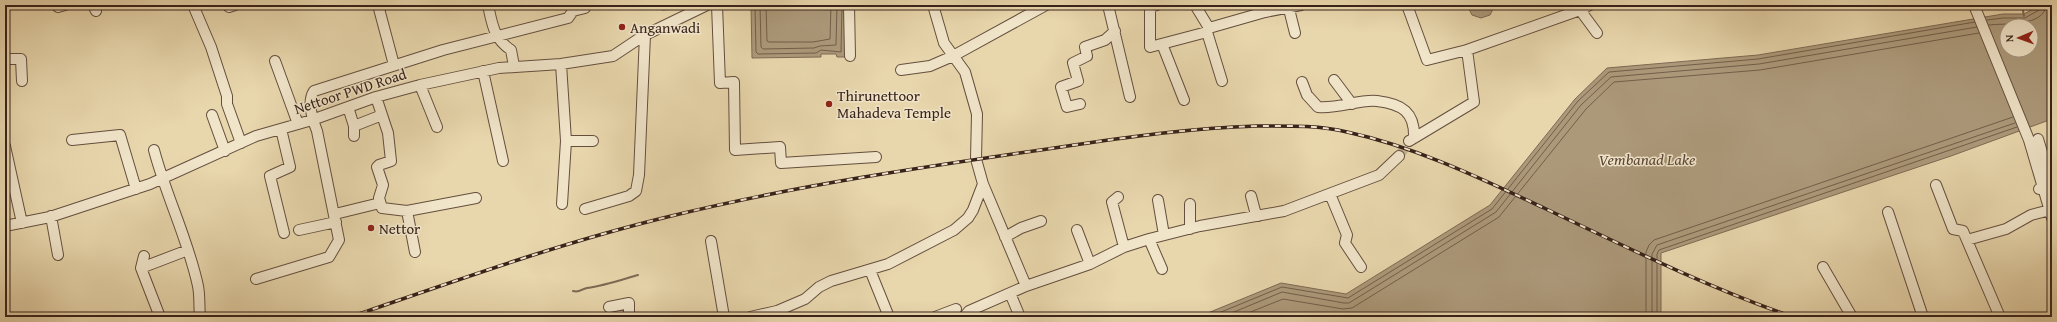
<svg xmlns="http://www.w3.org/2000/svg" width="2057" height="322" font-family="'Gentium Book Plus',serif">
	<rect width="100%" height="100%" fill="#e8d6ac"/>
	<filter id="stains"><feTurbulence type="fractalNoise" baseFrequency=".005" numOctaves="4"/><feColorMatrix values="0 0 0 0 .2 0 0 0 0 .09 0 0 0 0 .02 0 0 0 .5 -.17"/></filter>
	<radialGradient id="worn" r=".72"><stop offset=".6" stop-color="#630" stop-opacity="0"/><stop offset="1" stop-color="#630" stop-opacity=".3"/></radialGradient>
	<path fill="#ac997a" stroke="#7e6954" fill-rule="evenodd" d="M 661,5 L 689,5 L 689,8 L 662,10 Z
		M 751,5 L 846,5 L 846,57 L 837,57 L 836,54 L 821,54 L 821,57 L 752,58 Z
		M 1467,5 L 1495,5 L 1490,15 L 1481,18 L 1472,15 Z
		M 2040,5 L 2052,5 L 2052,119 L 1951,156 L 1661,253 L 1661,317 L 1198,317 L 1281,283 L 1346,294 L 1490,205 L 1575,99 L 1607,68 L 1758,55 L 2003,14 L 2024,14 ZM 2007,26 L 2031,26 L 2031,50 L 2007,50 Z"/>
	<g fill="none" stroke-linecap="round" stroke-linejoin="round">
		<path stroke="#725e4a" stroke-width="1" d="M 755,5 L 756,52 L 758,54 L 816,53 L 821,50 L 841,52 L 842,5
			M 760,5 L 761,47 L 763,49 L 814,48 L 820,46 L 836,45 L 837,5
			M 766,5 L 767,41 L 769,42 L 813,42 L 830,39 L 831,5
			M 1987,20 L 2003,18 L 2025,18 L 2039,10 L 2041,5
			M 1989,25 C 2004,23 2045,27 2046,5
			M 1209,317 L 1282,287 L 1348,298 L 1492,209 L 1578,101 L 1609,72 L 1758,59 L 1975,22
			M 1222,317 L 1282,292 L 1344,303 L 1349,303 L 1496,212 L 1581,105 L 1611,77 L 1759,64 L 1977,27
			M 1238,317 L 1283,299 L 1343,309 L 1352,308 L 1499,217 L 1586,109 L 1614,82 L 1760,70 L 1979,33
			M 1646,317 L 1646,252 L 1649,245 L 1654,240 L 2013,117
			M 1652,317 L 1652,254 L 1657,245 L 2015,123
			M 1657,317 L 1657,254 L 1659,250 L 2017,127"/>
		<path stroke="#7e6954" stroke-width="2" d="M 2022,5 L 2024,16
			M 573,291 C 580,293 581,289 587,288 C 604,286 621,280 638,275"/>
		<path stroke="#c5b28f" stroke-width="10" stroke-dasharray="10 5" stroke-linecap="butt" d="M 1399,156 L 1409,141"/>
		<g stroke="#644f3e" stroke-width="12">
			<path id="minor" d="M 93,5 L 96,11
				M 193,5 L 211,47 L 227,96 L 227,104 L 241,143
				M 378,5 L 394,65
				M 488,5 C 492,24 494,39 511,50 L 514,66
				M 717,5 L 720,83 L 734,82 L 735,150 L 780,147 L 781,163 L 876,157
				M 849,5 L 850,56
				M 933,5 L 944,43 L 965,72 L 977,114 L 976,159 L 983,184 L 1026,286 L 1090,264 L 1124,247 L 1149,239 L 1200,226 L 1284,211 L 1379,175 L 1399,156
				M 1108,5 L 1130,97
				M 1157,5 L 1150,7 L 1150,47 L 1207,32
				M 1195,5 L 1209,28 L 1207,32 L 1222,81
				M 1288,5 L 1295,33
				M 1407,5 L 1427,60 L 1467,50
				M 1974,5 L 2029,140 L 2052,218
				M 58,7 L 65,5
				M 229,7 L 235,5
				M 1580,10 L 1597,33
				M 1209,28 L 1265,12 L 1301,5
				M 1162,44 L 1184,100
				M 5,59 L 21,59 L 22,81
				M 275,61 L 298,124
				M 561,64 L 566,141 L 562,204
				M 901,70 L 930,66 L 953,56 L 1046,5
				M 483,71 L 503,161
				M 1334,80 L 1352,104
				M 1302,82 L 1307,95 L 1318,107 C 1338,109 1360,99 1377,101 C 1402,104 1415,112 1414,138
				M 420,85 L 437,127
				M 376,97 L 388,133 L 391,161 L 379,165 L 377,167 L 383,185 L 379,198 L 382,208 L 407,211 L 476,198
				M 1080,104 L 1067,107 L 1061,87 L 1078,81 L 1073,63 L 1087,56 L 1085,47 L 1105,40 L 1115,31
				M 348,107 L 354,126
				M 212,115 L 225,151
				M 281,129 L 290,167 L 270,176 L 284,233
				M 354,136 L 354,126 L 382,115
				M 2038,139 L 2051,182 L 2043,189 L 2039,189
				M 72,140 L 120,135 L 136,189
				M 566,141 L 593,141
				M 1409,141 L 1474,102 L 1467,50 L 1580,10 L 1590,5
				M 5,146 L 22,223
				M 154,150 C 166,196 188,239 198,286 C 200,296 199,307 200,317
				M 1936,185 L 1953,229 L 1963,231 L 2000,317
				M 1330,194 L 1347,235 L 1345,243 L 1361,267
				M 1251,196 L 1255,211 L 1258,216
				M 1118,197 L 1112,202 L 1124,247
				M 1158,200 L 1164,235
				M 1190,204 L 1190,229
				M 585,209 L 629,196 L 636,191 L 639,175 L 645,35
				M 407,211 L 415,252
				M 1888,212 L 1923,317
				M 335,214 L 380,203
				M 51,216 L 58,255
				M 5,226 L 50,217 L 150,184 L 256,136 L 312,120 L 376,97 L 420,85 L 499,68 L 561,64 L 613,56 L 643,36 L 707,5
				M 299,230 L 336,222
				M 1077,230 L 1090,264
				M 1005,237 L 1021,228 L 1041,221
				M 1149,239 L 1162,269
				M 1967,240 L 2006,229 L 2031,215 L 2050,210
				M 711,241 L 724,317
				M 144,256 L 141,268 L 160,317
				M 1823,267 L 1852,317
				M 141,268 L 188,250
				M 870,270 L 889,317
				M 256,279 L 329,257 L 339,240 L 317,131 C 312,120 307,101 314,91 L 443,50 L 568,18 L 573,11 L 585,8
				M 1010,293 L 1020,317
				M 609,307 L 629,303 L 629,317
				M 750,317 L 777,311 L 805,299 L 819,287 L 831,281 L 888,264 L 954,230 L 968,218 L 973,210 L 983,184
				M 935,317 L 956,309
				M 964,317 L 969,311 L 1026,286"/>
		</g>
		<use href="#minor" stroke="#f0e4c9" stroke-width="10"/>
		<g stroke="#38221a" stroke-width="3.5">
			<path id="rail" d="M 350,317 C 455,281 560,243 667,217 C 797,185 930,166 1061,147 C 1127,137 1191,128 1257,126 C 1287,126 1317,125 1347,132 C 1416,147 1480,178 1544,208 C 1626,247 1707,287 1793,317"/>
		</g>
		<use href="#rail" stroke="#f0e4c9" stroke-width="2" stroke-dasharray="6" stroke-linecap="butt"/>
	</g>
	<g fill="#8f2418" stroke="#f0e4c9" stroke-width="1.5">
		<circle cx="622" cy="27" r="4"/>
		<circle cx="829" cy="104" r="4"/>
		<circle cx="371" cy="228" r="4"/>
	</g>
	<g text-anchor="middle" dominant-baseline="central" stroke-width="3" stroke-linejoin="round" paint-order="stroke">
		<g font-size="15" fill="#38221a" stroke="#f0e4c9" text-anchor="start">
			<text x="630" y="27">Anganwadi</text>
			<text x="837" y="95">Thirunettoor<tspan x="837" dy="17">Mahadeva Temple</tspan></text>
			<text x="379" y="228">Nettor</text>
		</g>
		<g font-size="15" fill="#38221a" stroke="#f0e4c9">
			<text transform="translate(350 91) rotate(-18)">Nettoor PWD Road</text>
		</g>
		<g font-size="16" font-style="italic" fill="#5b4637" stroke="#f0e4c9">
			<text x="1647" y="159">Vembanad Lake</text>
		</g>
	</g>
	<rect width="2057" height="322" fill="none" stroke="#e8d6ac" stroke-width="20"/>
	<rect x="6" y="6" width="2045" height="310" fill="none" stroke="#38221a" stroke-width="2"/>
	<rect x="10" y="10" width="2037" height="302" fill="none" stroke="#38221a"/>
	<g transform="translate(2019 38) rotate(268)"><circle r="19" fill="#f0e4c9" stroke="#a69683"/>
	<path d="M0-3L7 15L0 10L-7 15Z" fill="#8f2418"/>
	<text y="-6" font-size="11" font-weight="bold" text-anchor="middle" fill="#38221a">N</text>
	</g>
	<rect width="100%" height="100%" filter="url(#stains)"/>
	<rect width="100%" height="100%" fill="url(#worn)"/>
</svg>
